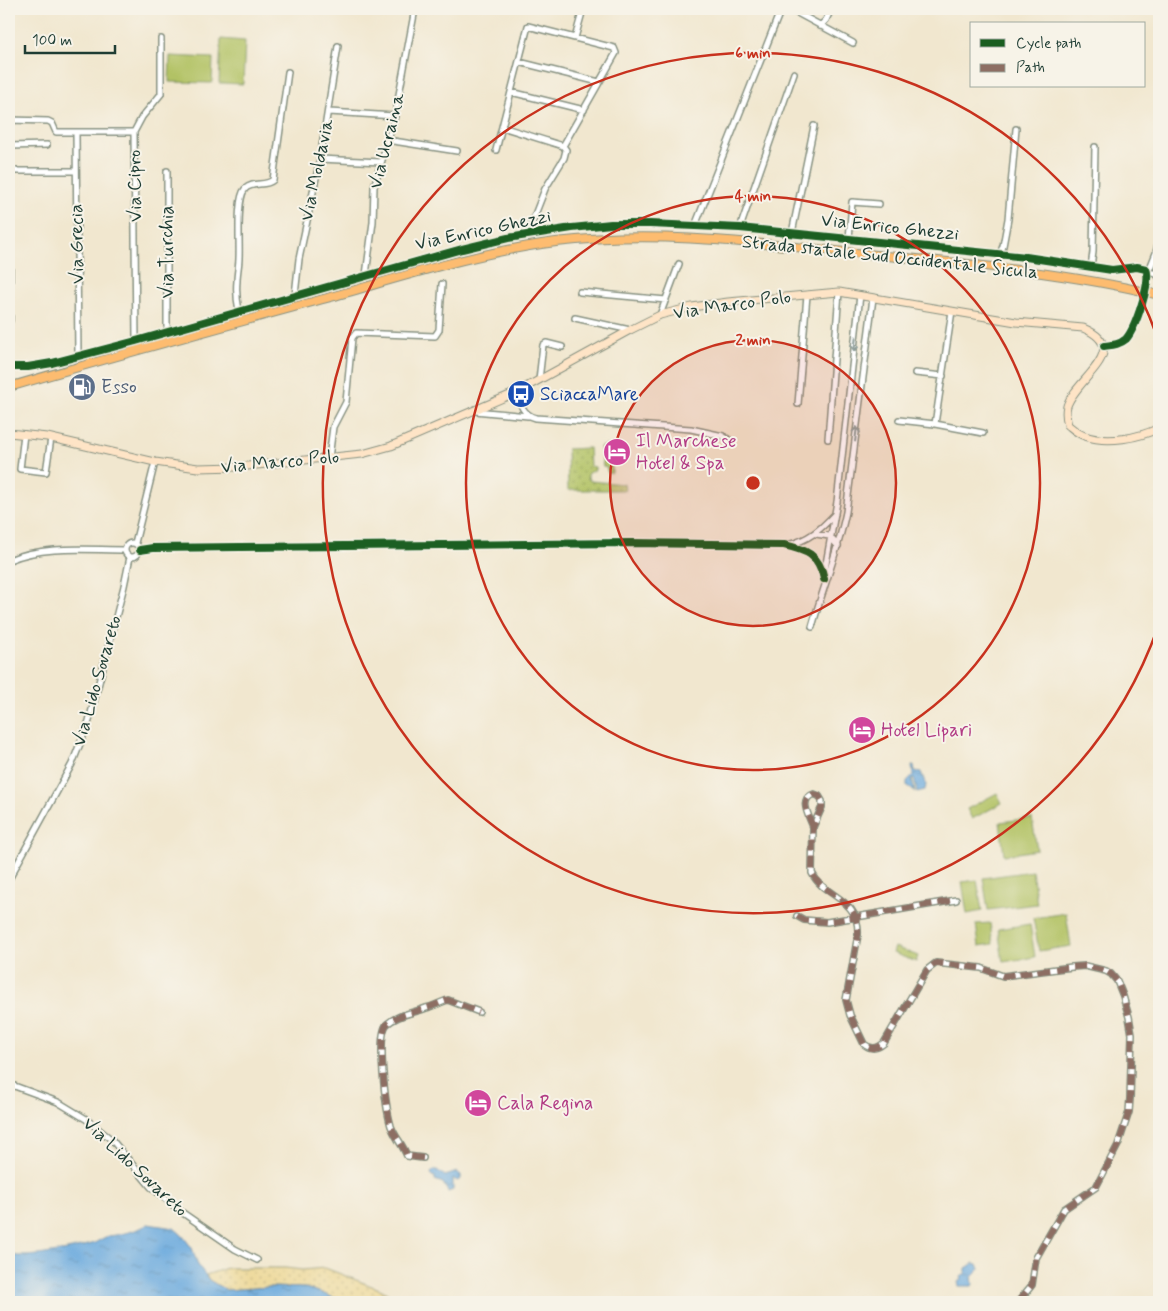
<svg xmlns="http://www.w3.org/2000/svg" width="1168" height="1311" font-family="Mynerve,sans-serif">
	<defs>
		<pattern id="green-dots" width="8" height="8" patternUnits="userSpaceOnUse" patternTransform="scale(1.25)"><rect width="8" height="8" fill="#b2c265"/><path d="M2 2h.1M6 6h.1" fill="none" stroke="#909f54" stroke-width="1.8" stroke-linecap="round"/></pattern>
		<pattern id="sand-dots" width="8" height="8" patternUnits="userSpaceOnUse" patternTransform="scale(1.25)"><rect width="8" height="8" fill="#eeda9e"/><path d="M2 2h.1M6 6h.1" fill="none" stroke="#ccbc89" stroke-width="1.8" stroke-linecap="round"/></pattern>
		<pattern id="water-ripples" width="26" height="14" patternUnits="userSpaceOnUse" patternTransform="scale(1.25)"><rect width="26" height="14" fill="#6caade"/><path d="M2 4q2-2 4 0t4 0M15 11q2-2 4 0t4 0" fill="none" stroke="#588cb5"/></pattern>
	</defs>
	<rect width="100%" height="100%" fill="#f7f3e8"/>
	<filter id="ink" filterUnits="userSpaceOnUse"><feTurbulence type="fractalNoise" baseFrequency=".02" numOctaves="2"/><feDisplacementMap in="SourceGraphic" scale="10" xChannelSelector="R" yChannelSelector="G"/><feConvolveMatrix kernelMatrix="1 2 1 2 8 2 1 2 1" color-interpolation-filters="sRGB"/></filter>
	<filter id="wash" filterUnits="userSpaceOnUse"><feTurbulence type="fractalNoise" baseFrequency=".0096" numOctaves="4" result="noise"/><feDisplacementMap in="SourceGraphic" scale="20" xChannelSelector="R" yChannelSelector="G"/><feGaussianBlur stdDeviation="1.12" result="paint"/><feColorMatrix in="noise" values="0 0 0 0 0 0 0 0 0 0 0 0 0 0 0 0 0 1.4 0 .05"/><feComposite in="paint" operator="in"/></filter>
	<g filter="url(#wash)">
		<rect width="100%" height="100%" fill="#f1e7cf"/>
		<path fill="url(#green-dots)" stroke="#68804c" d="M 607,445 L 612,460 L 612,473 L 608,473 L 606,467 L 603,467 L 602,458 L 603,457 L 600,447 Z
			M 589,448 L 590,466 L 595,467 L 595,470 L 588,473 L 588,478 L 590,481 L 624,484 L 625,490 L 568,490 L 567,449 Z"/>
		<path fill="url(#sand-dots)" stroke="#868c69" d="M 227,1268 L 285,1268 L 302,1270 L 325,1268 L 382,1290 L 400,1302 L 345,1302 L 319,1292 L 305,1288 L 270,1287 L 226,1290 L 209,1280 L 206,1275 Z"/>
		<path fill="#b2c265" stroke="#68804c" d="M 221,39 L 245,41 L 243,84 L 219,83 Z
			M 170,56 L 213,58 L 212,83 L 169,82 Z
			M 997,793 L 1002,803 L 972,819 L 967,809 Z
			M 1032,818 L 1037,850 L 1004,855 L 1000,822 Z
			M 1032,871 L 1037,904 L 988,910 L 983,878 Z
			M 977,880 L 982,911 L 967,914 L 962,882 Z
			M 1066,913 L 1071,946 L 1039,951 L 1033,918 Z
			M 990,923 L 993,944 L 979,946 L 976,924 Z
			M 1030,924 L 1035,957 L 1003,962 L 998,929 Z
			M 895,947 L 918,956 L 916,962 L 893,953 Z"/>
		<path fill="url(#water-ripples)" stroke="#467489" d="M 914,765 L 915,771 L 921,772 L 926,785 L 925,790 L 917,792 L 914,778 L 912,779 L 915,792 L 907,786 L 907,781 L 913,775 L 912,766 Z
			M 434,1170 L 437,1170 L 445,1176 L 457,1172 L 461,1175 L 461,1179 L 457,1181 L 453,1178 L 453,1190 L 448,1192 L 443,1183 L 435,1180 L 435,1177 L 432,1176 L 431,1173 Z
			M 148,1224 L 174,1228 L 182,1235 L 192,1248 L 198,1265 L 209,1280 L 226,1290 L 270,1287 L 305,1288 L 319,1292 L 345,1302 L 9,1302 L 9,1255 C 32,1259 69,1250 92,1244 C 98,1242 103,1237 109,1236 C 119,1235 140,1230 148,1224 Z
			M 974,1263 L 978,1264 L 980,1269 L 972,1277 L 973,1284 L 972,1286 L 959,1286 L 958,1282 L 962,1280 L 961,1277 L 966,1273 L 966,1268 Z"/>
	</g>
	<g filter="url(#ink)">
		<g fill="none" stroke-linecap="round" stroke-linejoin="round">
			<g stroke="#889282" stroke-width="8">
				<path id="street" d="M 790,9 L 853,43
					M 820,26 L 826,20 L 831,9
					M 575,38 L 583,9
					M 519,62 L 599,82
					M 511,92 L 584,110
					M 329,112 L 395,116
					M 9,120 L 48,121 L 52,123 L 56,132 L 134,132
					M 502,127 L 563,146 L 566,150 L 564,158 L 545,189 L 527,235
					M 76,133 L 78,356
					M 387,140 L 457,151
					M 10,146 L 47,145
					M 496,150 L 528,26 L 614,48 L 616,53 L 563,146
					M 320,159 L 381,162
					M 9,171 L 76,171
					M 695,226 L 781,9
					M 740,228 L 794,73
					M 792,233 L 814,126
					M 849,239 L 852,202 L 879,204
					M 1159,239 L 1156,253 L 1148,273 L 1155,273 L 1159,277
					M 1000,254 L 1003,246 L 1008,219 L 1016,129
					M 1091,267 L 1093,252 L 1095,147
					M 366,275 L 373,222 L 374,187 L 395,116 L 415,9
					M 580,292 L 666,300
					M 295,295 L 299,259 L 320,159 L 338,46
					M 239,311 C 237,301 236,291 237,281 C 237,273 239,265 239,258 C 240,243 236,199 245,189 C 253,181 265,187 273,180 L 288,72
					M 952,311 L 935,424 L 983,433
					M 660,315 L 679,264
					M 575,318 L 630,330
					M 10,320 L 10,120
					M 167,332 L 167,171
					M 136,341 L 134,132 L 142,117 L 161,94 L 161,39
					M 1104,346 C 1130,345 1134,328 1141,307
					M 9,369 L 13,367 L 28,367 L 52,363 L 136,341 L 462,249 L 508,238 L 572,228 L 611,224 L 650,224 L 740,228 L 1026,257 L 1112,270 L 1137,267 L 1146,269 L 1148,273 L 1147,278
					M 915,373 L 943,376
					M 539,380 L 543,345 L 546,343 L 562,347
					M 517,392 C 520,404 523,415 536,418 L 691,429 L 723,436 L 731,441
					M 798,404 L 807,295
					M 475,411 L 528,416
					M 899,420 L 935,424
					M 24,434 L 20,469 L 46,472 L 51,438
					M 828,439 L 839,292
					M 329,458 L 333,427 L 346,402 L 352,338 L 356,333 L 435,336 L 439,330 L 442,284
					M 816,534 L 829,536 L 838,546
					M125 550a7 7 0 1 1 14 0a7 7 0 1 1-14 0Z
					M 135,543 L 155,462
					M 787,545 C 808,541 821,529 835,514
					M 140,550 L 153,548 L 630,543 L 784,545 C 806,550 819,554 824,579
					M 9,560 C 45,545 86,550 125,550
					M 824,575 L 837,502 L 860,295
					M 812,627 C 823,588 838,551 846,512 L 873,298
					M 813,827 C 809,816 798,799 814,794 L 819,796 L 822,801 L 822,807 L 813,827 L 812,873 C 824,898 860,897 858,935 L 846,1000 L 850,1015 L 864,1044 C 871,1050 877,1049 884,1043 L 927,970 L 936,963 L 981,968 L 1003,976 L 1072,967 L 1085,966 L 1106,971 L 1111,974 L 1117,981 L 1123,996 L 1129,1017 L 1132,1034 L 1130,1098 L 1129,1112 L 1118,1145 L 1096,1187 L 1064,1209 L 1036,1258 L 1032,1285 L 1018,1302
					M 9,879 L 72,764 L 89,721 L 124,586 L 130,557
					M 797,916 L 804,920 L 827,922 L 956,900
					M 9,1084 L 58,1102 L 86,1119 L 112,1140 L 151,1187 L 180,1211 L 235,1249 L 257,1260
					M 423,1158 L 407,1156 C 403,1145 395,1137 391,1126 C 386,1109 376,1036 387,1024 C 398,1014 414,1013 426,1008 C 434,1006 441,1002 448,1000 L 479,1012"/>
			</g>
			<g stroke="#889282" stroke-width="9">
				<path id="secondary" d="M 9,433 L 47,437 L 155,462 L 198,468 L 238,467 L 362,454 L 391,446 L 517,392 L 630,330 L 660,315 L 692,307 L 728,302 L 839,292 L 1016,322 L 1083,328 C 1134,349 1075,379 1067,406 C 1065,413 1066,418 1068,425 C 1073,429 1078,434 1085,436 C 1107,444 1139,438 1159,428"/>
			</g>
			<g stroke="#889282" stroke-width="10">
				<path id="primary" d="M 9,387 C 114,356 221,327 327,298 C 402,277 478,252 556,242 C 656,230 756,243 856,253 C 958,263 1060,271 1159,295"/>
			</g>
			<use href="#street" stroke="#fff" stroke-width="5"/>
			<use href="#secondary" stroke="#fee4c6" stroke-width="7"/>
			<use href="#primary" stroke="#fdbc70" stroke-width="8"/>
			<g stroke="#889282" stroke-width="8" stroke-linecap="butt">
				<path id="street-bridge" d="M 1141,307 L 1147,278"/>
			</g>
			<use href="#street-bridge" stroke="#fff" stroke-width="5"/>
			<path stroke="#8d6e63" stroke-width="6" stroke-dasharray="12 6" stroke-linecap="butt" d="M 813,827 C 809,816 798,799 814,794 L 819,796 L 822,801 L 822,807 L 813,827 L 812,873 C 824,898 860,897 858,935 L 846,1000 L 850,1015 L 864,1044 C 871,1050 877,1049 884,1043 L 927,970 L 936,963 L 981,968 L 1003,976 L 1072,967 L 1085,966 L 1106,971 L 1111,974 L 1117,981 L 1123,996 L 1129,1017 L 1132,1034 L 1130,1098 L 1129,1112 L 1118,1145 L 1096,1187 L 1064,1209 L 1036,1258 L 1032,1285 L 1018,1302
				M 797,916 L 804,920 L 827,922 L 956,900
				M 423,1158 L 407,1156 C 403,1145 395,1137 391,1126 C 386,1109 376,1036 387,1024 C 398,1014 414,1013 426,1008 C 434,1006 441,1002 448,1000 L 479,1012"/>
			<g stroke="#f7f3e8" stroke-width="11">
				<path id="cycleway" d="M 9,369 L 13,367 L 28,367 L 52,363 L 136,341 L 462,249 L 508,238 L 572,228 L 611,224 L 650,224 L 740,228 L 1026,257 L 1112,270 L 1137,267 L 1146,269 C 1152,281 1135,329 1126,339 C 1119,345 1112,345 1104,346
					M 140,550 L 153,548 L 630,543 L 784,545 C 806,550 819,554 824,579"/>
			</g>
			<use href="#cycleway" stroke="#1b5e20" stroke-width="8"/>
		</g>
		<defs><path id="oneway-shaft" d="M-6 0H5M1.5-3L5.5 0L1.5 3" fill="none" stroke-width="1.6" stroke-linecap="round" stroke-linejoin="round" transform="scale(1.25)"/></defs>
		<g stroke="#8f9e9a">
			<use href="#oneway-shaft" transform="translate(855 344) rotate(96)"/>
			<use href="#oneway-shaft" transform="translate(856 434) rotate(-83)"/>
		</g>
	</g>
	<circle cx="753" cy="483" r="143" fill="#c8321e" fill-opacity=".12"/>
	<g fill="none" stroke="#c8321e" stroke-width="2.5">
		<circle cx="753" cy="483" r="143"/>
		<circle cx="753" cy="483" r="287"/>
		<path d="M1158 627A430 430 0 1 1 1158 339"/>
	</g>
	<defs>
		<g id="fuel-disc" transform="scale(1.4375)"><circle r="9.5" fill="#5c6f8a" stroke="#f7f3e8"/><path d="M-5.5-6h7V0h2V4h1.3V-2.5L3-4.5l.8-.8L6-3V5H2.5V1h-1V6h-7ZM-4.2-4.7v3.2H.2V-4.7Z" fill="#fff"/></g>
		<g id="bus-disc" transform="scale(1.4375)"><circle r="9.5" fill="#1a4fb4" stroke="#f7f3e8"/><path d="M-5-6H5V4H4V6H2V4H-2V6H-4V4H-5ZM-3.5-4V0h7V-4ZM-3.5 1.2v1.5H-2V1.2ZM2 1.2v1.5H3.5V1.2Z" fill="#fff"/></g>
		<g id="hotel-disc" transform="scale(1.4375)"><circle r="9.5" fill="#d1479c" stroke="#f7f3e8"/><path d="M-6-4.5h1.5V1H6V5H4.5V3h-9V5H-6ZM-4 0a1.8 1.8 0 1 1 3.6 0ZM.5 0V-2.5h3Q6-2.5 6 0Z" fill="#fff"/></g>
	</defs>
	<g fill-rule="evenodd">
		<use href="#fuel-disc" x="82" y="387"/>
		<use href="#bus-disc" x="521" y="394"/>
		<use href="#hotel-disc" x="617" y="452"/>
		<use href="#hotel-disc" x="862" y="730"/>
		<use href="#hotel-disc" x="478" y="1103"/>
	</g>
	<g text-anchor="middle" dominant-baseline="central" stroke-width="4" stroke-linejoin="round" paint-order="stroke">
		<g font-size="19" fill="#1f3d34" stroke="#f7f3e8">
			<text transform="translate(387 141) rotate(-76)">Via Ucraina</text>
			<text transform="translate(317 170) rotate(-78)">Via Moldavia</text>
			<text transform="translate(135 186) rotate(-91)">Via Cipro</text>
			<text transform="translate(890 227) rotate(6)">Via Enrico Ghezzi</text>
			<text transform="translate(483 230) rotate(-12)">Via Enrico Ghezzi</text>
			<text transform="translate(77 244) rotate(-91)">Via Grecia</text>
			<text transform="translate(167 252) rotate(-90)">Via Turchia</text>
			<text transform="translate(890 257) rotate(6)">Strada statale Sud Occidentale Sicula</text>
			<text transform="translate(732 305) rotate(-8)">Via Marco Polo</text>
			<text transform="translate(280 462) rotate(-5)">Via Marco Polo</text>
			<text transform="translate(97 681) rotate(-74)">Via Lido Sovareto</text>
			<text transform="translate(135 1167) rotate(43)">Via Lido Sovareto</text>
		</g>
		<g font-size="19" fill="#4e5e75" stroke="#f7f3e8" text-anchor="start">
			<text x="101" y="387">Esso</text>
		</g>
		<g font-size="19" fill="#164399" stroke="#f7f3e8" text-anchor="start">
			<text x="540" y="394">SciaccaMare</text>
		</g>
		<g font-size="19" fill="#b23c85" stroke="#f7f3e8" text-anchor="start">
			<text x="636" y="441">Il Marchese<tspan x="636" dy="22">Hotel &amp; Spa</tspan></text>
			<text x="881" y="730">Hotel Lipari</text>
			<text x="497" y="1103">Cala Regina</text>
		</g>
	</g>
	<circle cx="753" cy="483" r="8" fill="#c8321e" stroke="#f7f3e8" stroke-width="2.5"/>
	<g font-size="15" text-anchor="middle" font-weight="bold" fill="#c8321e" stroke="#f7f3e8" stroke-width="4" stroke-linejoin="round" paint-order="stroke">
		<text x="753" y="58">6 min</text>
		<text x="753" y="201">4 min</text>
		<text x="753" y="345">2 min</text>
	</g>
	<rect width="1168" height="1311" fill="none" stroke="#f7f3e8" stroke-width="30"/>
	<rect x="970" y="22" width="175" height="65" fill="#f7f3e8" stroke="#a1aaa0"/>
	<rect x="980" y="39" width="25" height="8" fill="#1b5e20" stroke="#a1aaa0"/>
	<text x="1016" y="48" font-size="15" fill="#1f3d34">Cycle path</text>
	<rect x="980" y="64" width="25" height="8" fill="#8d6e63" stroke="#a1aaa0"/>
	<text x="1016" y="72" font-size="15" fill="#1f3d34">Path</text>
	<path d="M25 45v8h90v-8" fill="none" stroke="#1f3d34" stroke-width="2.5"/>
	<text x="32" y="45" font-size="15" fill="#1f3d34" stroke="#f7f3e8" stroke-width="4" paint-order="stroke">100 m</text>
</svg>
